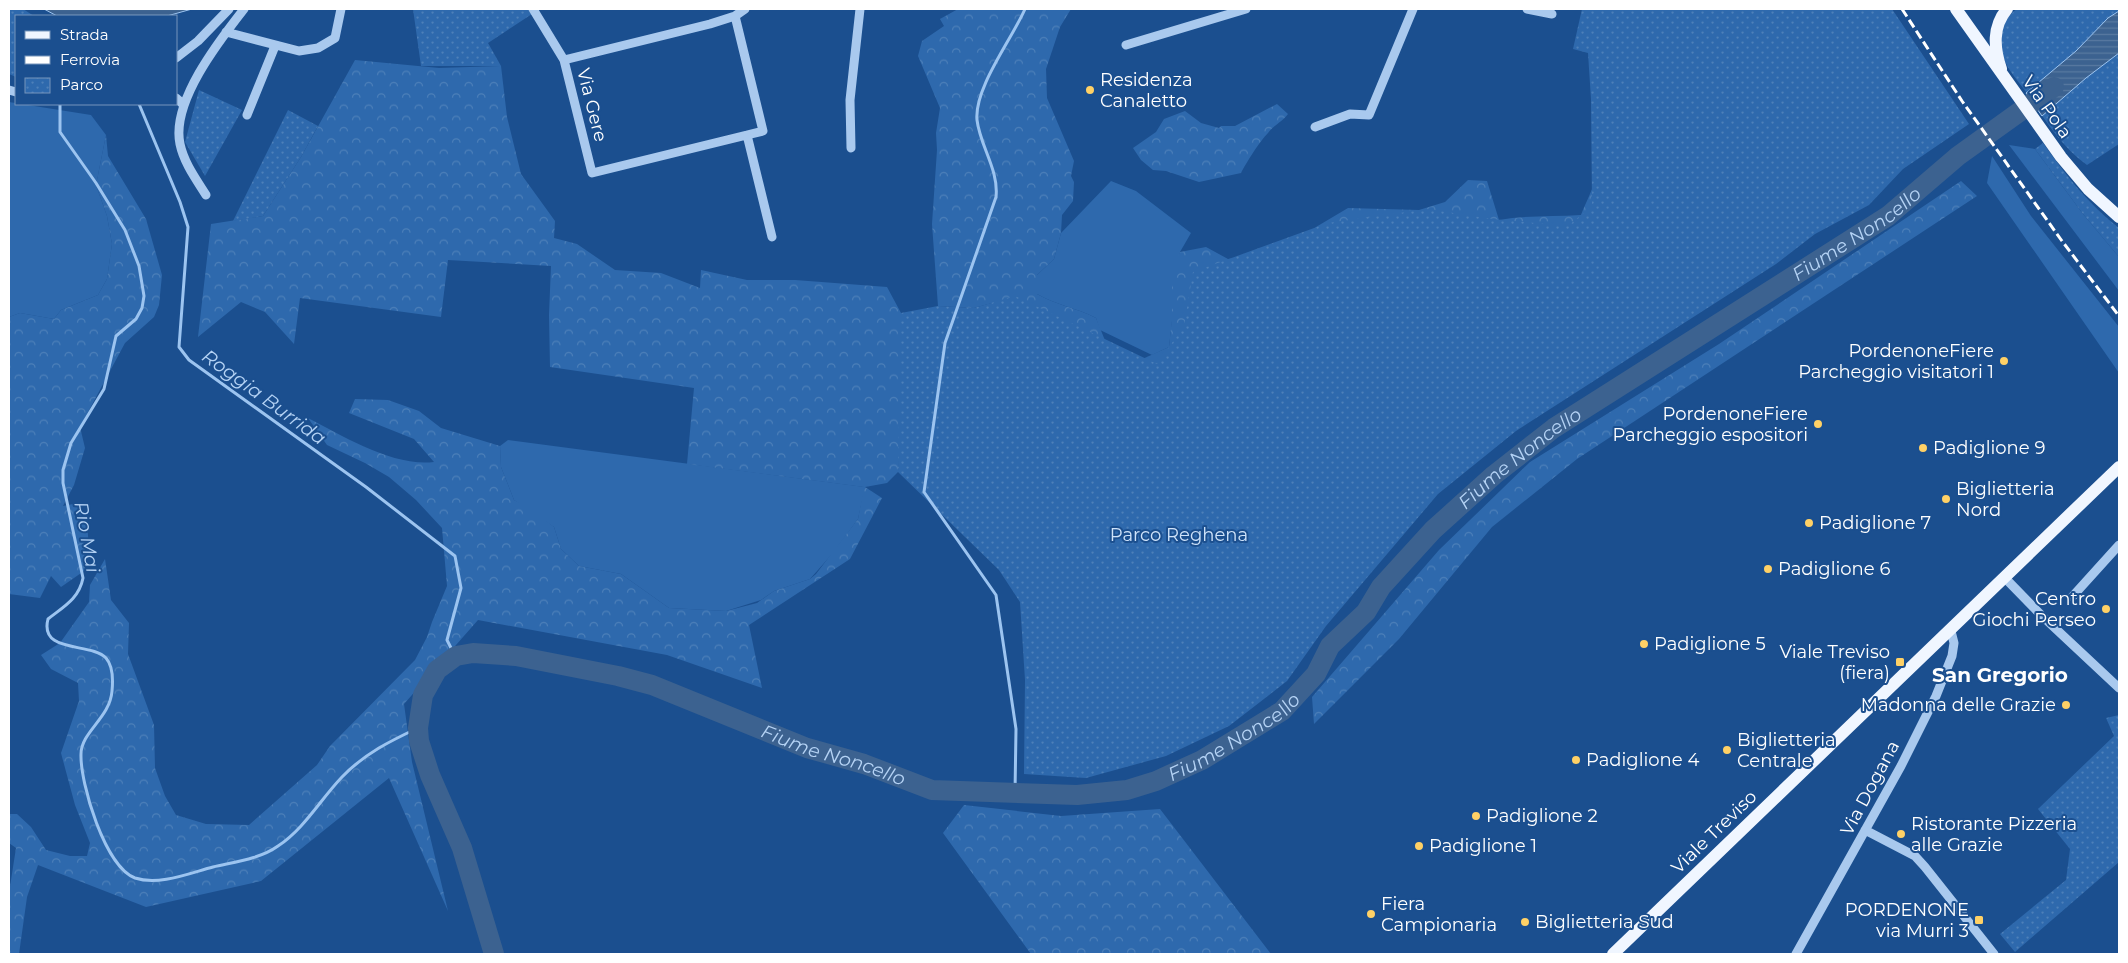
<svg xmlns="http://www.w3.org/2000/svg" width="2128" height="963" font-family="Montserrat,sans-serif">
	<defs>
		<pattern id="forest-crowns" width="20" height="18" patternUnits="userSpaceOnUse" patternTransform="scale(1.25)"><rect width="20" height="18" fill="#2e69ad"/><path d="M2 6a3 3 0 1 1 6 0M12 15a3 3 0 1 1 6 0" fill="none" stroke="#4d80b9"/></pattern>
		<pattern id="park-dots" width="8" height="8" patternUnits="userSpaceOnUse" patternTransform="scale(1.25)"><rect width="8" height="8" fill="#2e69ad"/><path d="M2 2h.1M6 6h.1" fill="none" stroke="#4d80b9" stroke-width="1.8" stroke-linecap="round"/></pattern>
		<pattern id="water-rules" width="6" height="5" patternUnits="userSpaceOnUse" patternTransform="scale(1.25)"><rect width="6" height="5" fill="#3c6290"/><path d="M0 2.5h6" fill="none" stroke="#597aa1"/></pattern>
	</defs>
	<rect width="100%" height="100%" fill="#1b4f8f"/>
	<path fill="#2e69ad" d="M 9,102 L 91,115 L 106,135 L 96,185 L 107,216 L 112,244 L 107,279 L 98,295 L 61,310 L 54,319 L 20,313 L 9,317 Z
		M 2009,145 L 2035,149 L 2083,214 L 2119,257 L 2119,291 Z
		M 1992,156 L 2031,216 L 2119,327 L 2119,373 L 1987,183 Z
		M 1111,181 L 1136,191 L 1191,233 L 1180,252 L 1169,347 L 1152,355 L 1100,330 L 1096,318 C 1077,308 1056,305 1037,294 L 1037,275 L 1054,259 L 1061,233 Z
		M 508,440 L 865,487 L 858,519 L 833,553 L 810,579 L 774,591 L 761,600 L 726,611 L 669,608 L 621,574 L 579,566 L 561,549 L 554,527 L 514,500 L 501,467 L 500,446 Z"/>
	<path fill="url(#forest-crowns)" d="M 958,9 L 1071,9 L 1060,27 L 1046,69 L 1047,98 L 1074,161 L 1071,176 L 1074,182 L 1073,201 L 1062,215 L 1061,233 L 1054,259 L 1037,275 L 1037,294 C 1056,305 1077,308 1096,318 L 1114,363 L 1127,366 L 1169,347 L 1172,318 L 1172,270 L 1180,252 L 1206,247 L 1228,259 L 1251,256 L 1304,238 L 1316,227 L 1348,208 L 1419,210 L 1445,202 L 1468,180 L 1487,181 L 1499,220 C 1526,215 1554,217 1581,215 C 1587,200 1601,172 1602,157 C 1605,130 1592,106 1602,77 C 1610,54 1625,62 1640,48 C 1649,38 1650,21 1655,9 L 1727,9 L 1692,32 L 1685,34 L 1672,47 L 1641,97 L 1639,106 L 1650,122 L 1660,107 L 1675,96 L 1684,108 L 1693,112 L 1701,107 L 1682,85 L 1678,66 L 1758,9 L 1817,9 L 1826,31 L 1843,38 L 1856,66 L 1861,94 L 1861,104 L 1857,115 L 1857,137 L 1850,147 L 1849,155 L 1830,162 L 1824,180 L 1808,186 L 1796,180 L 1790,160 L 1769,147 L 1758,159 C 1769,180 1771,191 1770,215 L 1758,222 L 1733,230 L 1669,261 L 1563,295 L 1542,306 L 1505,322 L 1488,336 L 1471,343 L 1424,357 L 1336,388 L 1301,395 L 1241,392 L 1229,398 L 1215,396 L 1209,383 L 1195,368 L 1158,377 L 1129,390 L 1116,388 L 1067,356 L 1038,325 L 1017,320 L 992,303 L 974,308 L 938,306 L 932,224 L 937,150 L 936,133 L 940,108 L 918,56 L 922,41 L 944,26 L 940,19 Z
		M 355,60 L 439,68 L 501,66 L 507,117 L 521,174 L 555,221 L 554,238 L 577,244 L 615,270 L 661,273 L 700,288 L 701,270 L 747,280 L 795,280 L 887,287 L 901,313 L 907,358 L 898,472 L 887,483 L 865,487 L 882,498 L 850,559 L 749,625 L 762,688 L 667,655 L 478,620 L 404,704 L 412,762 L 448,911 L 389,778 L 261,881 L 146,907 L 38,865 L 27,897 L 19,954 L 9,954 L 9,893 L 16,848 L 9,843 L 9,814 L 17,814 L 31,827 L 46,850 L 70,856 L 87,856 L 90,843 L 75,805 L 61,753 L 79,701 L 78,683 L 51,669 L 41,655 L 60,643 L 89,602 L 90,585 L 105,559 L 111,600 L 129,623 L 128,654 L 154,725 L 155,768 L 165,796 L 176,815 L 206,824 L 249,825 L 317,765 L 330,746 L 415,660 L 427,637 L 432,622 L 447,586 L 442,528 L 416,500 L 389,477 L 365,463 L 327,445 L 308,418 C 343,436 393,467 434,462 L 414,439 L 349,413 L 355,399 L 388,400 L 419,411 L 441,428 L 500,446 L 501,467 L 514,500 L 531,509 L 554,527 L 561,549 L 579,566 L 621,574 L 669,608 L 726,611 L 757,603 L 774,591 L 810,579 L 816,574 L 858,519 L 864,487 L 687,464 L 694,388 L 550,367 L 549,315 L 551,266 L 448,260 L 441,317 L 300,298 L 294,344 L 265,312 L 241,302 L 198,337 L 211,224 L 263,216 L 301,157 Z
		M 1277,104 L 1288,114 C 1282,122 1274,125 1268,133 C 1260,141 1246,163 1241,173 L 1199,182 L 1166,171 L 1153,170 L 1141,160 L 1133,148 L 1156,132 L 1164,119 L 1185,111 L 1201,123 L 1219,128 L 1221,126 L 1235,126 Z
		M 106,135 L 108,156 L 146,219 L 162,275 L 159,305 L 154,317 L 125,343 L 80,427 L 85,448 L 74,485 L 63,506 L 78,503 C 90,525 91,547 84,571 L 61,587 L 51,576 L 40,598 L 9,594 L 9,317 L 20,313 L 54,319 L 61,310 L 98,295 L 107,279 L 112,244 L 107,216 L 96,185 Z
		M 1961,181 L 1977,196 L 1577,459 L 1492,527 L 1399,639 L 1314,724 L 1312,697 L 1439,550 L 1530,462 L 1719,344 Z
		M 964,805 L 1061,816 L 1160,809 L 1271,954 L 1031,954 L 943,833 Z"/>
	<path fill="url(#park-dots)" d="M 9,9 L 23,9 L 34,16 L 16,16 L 16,77 L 9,74 Z
		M 413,9 L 528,9 L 532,14 L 488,43 L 501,66 L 421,66 Z
		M 1582,9 L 1892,9 L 1969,124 L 1903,169 L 1869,205 L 1815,234 L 1776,264 L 1516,431 L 1438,494 L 1326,626 L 1287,681 L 1229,726 L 1166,756 L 1086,778 L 1024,774 L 1025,680 L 1020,602 L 999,570 L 898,472 L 901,313 L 938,306 L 974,308 L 1015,296 L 1157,364 L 1184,326 L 1193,272 L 1328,223 L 1428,209 L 1492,219 L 1568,226 L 1592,206 L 1591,99 L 1588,53 L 1573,49 Z
		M 2017,9 L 2119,9 L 2119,144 L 2087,165 C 2061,147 2044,118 2026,92 C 2018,81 2008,70 2003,57 C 1997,41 2002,18 2017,9 Z
		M 199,90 L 242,110 L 205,176 L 185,142 Z
		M 288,110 L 318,126 L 301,157 L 263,216 L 233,221 Z
		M 2043,143 C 2065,174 2088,204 2119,228 L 2119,257 L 2083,214 L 2035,149 Z
		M 2119,715 L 2119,862 L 2015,952 L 2000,934 L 2066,880 L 2070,849 L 2038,809 L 2114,736 L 2106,718 Z"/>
	<path fill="url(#water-rules)" stroke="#9cc4f0" d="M 44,9 L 192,9 L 167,16 L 57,16 Z
		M 2119,11 L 2119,53 L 2086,78 L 2042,116 L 2026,93 L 2076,51 L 2108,18 Z"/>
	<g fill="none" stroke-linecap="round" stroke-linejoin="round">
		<path stroke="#9cc4f0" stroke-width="3" d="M 60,104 L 60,132 L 96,183 L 125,230 L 139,266 L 144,296 L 142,308 L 136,319 L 116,336 L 104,389 L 71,443 L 63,470 L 63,483 L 83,578 C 79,599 63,607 48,619 C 39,654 91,642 106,658 C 113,666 113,681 112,691 C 110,718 81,732 81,754 C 80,783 105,867 135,878 C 159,886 190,873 213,867 C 234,862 260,859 278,846 C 304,829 320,800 342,777 C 364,754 390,741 418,728
			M 139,104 L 180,202 L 188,227 L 179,347 L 189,360 L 366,487 L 455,556 L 461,588 L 447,640 L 455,656
			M 1015,793 L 1016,729 L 996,595 L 924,492 L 945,343 L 996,197 C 999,170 980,146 977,120 C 974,88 1012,39 1025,9"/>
		<path stroke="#3c6290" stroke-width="20" id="s1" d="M 494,954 L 462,848 L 430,775 L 419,741 L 418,728 L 423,695 L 437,670 L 456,656 L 473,653 L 516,656 L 618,676 L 652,685 L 807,748 L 864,764 L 932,790 L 1077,795 L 1127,790 L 1156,781 L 1202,760 L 1282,711 L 1316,674 L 1330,646 L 1366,612 L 1381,587 L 1433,530 L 1494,475 L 1554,428 L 1888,216 L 1958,156 L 2054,87"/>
		<path stroke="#a9c9ee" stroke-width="9" d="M 533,9 L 564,60
			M 745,9 L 735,16 L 710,24 L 564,60 L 592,173 L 747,135
			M 1527,9 L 1552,14
			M 735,16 L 763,131 L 747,135 L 772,237
			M 226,32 L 299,51 L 318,48 L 335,38 L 341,9
			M 1126,45 L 1246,9
			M 176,58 L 198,41 L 229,9
			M 9,90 L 16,92
			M 176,98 L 184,105
			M 247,115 L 275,46
			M 1315,127 L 1350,114 L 1369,115 L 1413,9
			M 851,148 L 850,100 L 860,9
			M 206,195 C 196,179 184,163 180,144 C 171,102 219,41 244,9
			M 2005,578 L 2041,615 L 2119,688
			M 2072,597 L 2119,545
			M 1865,830 L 1915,856 L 1925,867 L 1994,954
			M 1796,954 L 1901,766 L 1936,696 L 1952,656 L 1954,643 L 1951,631"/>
		<path stroke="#f0f6ff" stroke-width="12" d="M 1956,9 L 2061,157 L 2088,189 L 2119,217
			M 2001,69 C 1994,48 1992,27 2007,9
			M 1613,954 L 2119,467"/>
		<path stroke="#fff" stroke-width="3" stroke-dasharray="9 4" stroke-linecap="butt" d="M 1902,9 L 1962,101 L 2062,241 L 2119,316"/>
	</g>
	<g fill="#ffd166" stroke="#1b4f8f" stroke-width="2">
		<circle cx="1090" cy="90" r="5"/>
		<circle cx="2004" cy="361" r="5"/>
		<circle cx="1818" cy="424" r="5"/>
		<circle cx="1923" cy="448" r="5"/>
		<circle cx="1946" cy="499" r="5"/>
		<circle cx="1809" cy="523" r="5"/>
		<circle cx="1768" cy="569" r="5"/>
		<circle cx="2106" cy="609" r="5"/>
		<circle cx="1644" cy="644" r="5"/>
		<rect x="1895" y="657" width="10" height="10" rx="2.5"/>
		<circle cx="2066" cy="705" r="5"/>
		<circle cx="1727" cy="750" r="5"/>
		<circle cx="1576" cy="760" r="5"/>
		<circle cx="1476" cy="816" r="5"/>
		<circle cx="1901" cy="834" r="5"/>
		<circle cx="1419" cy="846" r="5"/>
		<circle cx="1371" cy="914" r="5"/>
		<rect x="1974" y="915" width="10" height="10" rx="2.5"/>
		<circle cx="1525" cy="922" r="5"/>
	</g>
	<g text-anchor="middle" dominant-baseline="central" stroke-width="4" stroke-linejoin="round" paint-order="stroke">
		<g font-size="18" fill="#fff" stroke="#1b4f8f" text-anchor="start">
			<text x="1100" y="80">Residenza<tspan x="1100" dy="21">Canaletto</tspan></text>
			<text x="1994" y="351" text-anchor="end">PordenoneFiere<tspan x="1994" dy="21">Parcheggio visitatori 1</tspan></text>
			<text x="1808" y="414" text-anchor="end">PordenoneFiere<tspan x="1808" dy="21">Parcheggio espositori</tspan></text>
			<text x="1933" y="448">Padiglione 9</text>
			<text x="1956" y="489">Biglietteria<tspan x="1956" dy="21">Nord</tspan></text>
			<text x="1819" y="523">Padiglione 7</text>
			<text x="1778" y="569">Padiglione 6</text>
			<text x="2096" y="599" text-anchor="end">Centro<tspan x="2096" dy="21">Giochi Perseo</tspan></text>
			<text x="1654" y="644">Padiglione 5</text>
			<text x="1890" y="652" text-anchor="end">Viale Treviso<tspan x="1890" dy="21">(fiera)</tspan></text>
			<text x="2056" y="705" text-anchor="end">Madonna delle Grazie</text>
			<text x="1737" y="740">Biglietteria<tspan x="1737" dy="21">Centrale</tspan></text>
			<text x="1586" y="760">Padiglione 4</text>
			<text x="1486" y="816">Padiglione 2</text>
			<text x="1911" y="824">Ristorante Pizzeria<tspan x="1911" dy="21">alle Grazie</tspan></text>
			<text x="1429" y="846">Padiglione 1</text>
			<text x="1381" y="904">Fiera<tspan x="1381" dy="21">Campionaria</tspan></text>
			<text x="1969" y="910" text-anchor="end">PORDENONE<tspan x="1969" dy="21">via Murri 3</tspan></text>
			<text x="1535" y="922">Biglietteria Sud</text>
		</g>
		<g font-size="18" fill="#fff" stroke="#1b4f8f">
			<text transform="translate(592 105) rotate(76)">Via Gere</text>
			<text transform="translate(2047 107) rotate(55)">Via Pola</text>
			<text transform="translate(1870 788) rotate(-62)">Via Dogana</text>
			<text transform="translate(1714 832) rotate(-44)">Viale Treviso</text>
		</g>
		<g font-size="18" fill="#cfe3fa" stroke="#1b4f8f">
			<text x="1179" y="535">Parco Reghena</text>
		</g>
		<g font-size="19" font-style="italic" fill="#b5d3f5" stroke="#1b4f8f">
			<text stroke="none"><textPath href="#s1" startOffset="1949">Fiume Noncello</textPath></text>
			<text transform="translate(264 397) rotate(36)">Roggia Burrida</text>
			<text stroke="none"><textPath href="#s1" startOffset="1544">Fiume Noncello</textPath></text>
			<text transform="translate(87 537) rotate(80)">Rio Mai</text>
			<text stroke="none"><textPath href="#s1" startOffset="1139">Fiume Noncello</textPath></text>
			<text stroke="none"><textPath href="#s1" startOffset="719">Fiume Noncello</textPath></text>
		</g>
		<g font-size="20" font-weight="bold" fill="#fff" stroke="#1b4f8f">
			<text x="2000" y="675">San Gregorio</text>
		</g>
	</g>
	<rect width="2128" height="963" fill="none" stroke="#ffffff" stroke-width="20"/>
	<rect x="15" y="15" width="162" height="90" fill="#1b4f8f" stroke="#7695bc"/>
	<rect x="25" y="31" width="25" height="8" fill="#f0f6ff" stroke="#7695bc"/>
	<text x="60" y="40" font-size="15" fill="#ffffff">Strada</text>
	<rect x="25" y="56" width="25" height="8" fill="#ffffff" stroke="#7695bc"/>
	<text x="60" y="65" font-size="15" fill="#ffffff">Ferrovia</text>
	<rect x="25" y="78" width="25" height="15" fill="url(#park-dots)" stroke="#7695bc"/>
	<text x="60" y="90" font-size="15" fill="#ffffff">Parco</text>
</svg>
